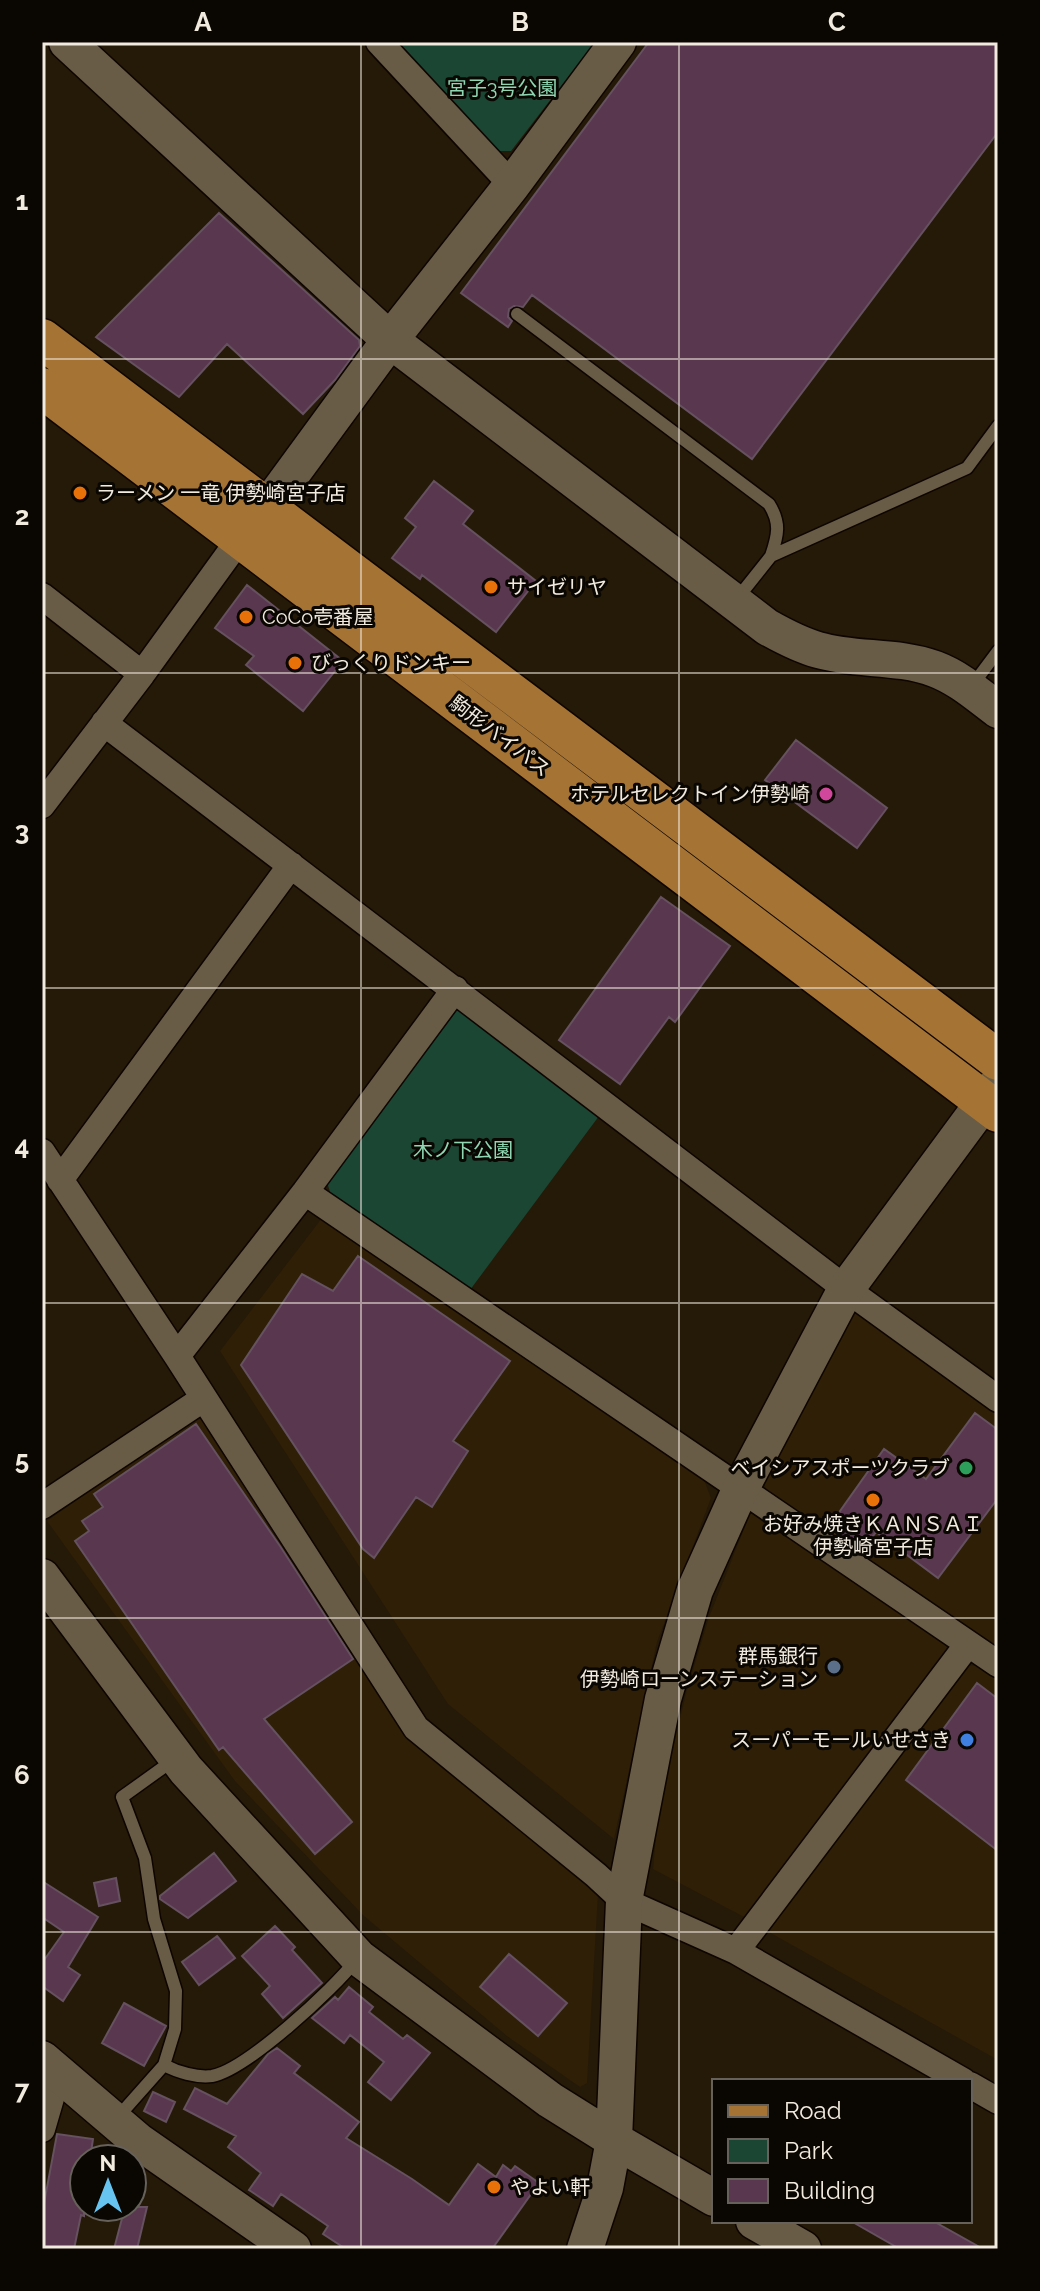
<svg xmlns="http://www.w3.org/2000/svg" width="1040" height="2291" font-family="Raleway,'Noto Sans JP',sans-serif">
	<rect width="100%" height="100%" fill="#251a08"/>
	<path fill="#2e1f06" d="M 322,1218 L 704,1480 L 711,1498 L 657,1642 L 614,1839 L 448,1704 L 220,1351 Z
		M 869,1313 L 998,1410 L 998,1651 L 767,1491 L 764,1483 L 855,1314 Z
		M 192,1418 L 205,1420 L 408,1736 L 598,1893 L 587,2083 L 580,2087 L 507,2036 L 364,1916 L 235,1781 L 47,1521 Z
		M 750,1514 L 759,1514 L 945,1641 L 948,1652 L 746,1918 L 653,1869 L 659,1804 L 687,1690 L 709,1617 Z
		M 979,1665 L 998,1677 L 998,2060 L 767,1931 L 967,1666 Z"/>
	<path fill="#1b4633" d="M 398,42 L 595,42 L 511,151 L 498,151 Z
		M 464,1010 L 599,1116 L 470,1290 L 330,1192 L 327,1182 L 456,1011 Z"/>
	<path fill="#59374f" stroke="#65515f" stroke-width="2" d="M 649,42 L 998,42 L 998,132 L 752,459 L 532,295 L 523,307 L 514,306 L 509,309 L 508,317 L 512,321 L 508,327 L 461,293 Z
		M 219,213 L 359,340 L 360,346 L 335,380 L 303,414 L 227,344 L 179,397 L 96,337 Z
		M 434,481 L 473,511 L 463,524 L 536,581 L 496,632 L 422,575 L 420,579 L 392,558 L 416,527 L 405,518 Z
		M 247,585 L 343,661 L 303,711 L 246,665 L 254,656 L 215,628 Z
		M 796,740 L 887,808 L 857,848 L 765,780 Z
		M 661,897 L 730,946 L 675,1022 L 669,1017 L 620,1084 L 559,1040 Z
		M 358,1256 L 510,1361 L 453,1441 L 468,1451 L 432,1507 L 416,1497 L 374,1558 L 363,1549 L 241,1365 L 302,1274 L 333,1291 Z
		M 975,1413 L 998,1430 L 998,1498 L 938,1578 L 876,1532 L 862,1551 L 828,1528 L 884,1449 L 926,1479 Z
		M 196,1424 L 280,1546 L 353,1659 L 264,1719 L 352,1822 L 315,1854 L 223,1747 L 219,1750 L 75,1541 L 89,1531 L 82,1521 L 103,1507 L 94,1494 Z
		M 977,1683 L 998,1699 L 998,1851 L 906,1780 Z
		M 214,1853 L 236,1881 L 188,1918 L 160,1899 L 160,1896 Z
		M 116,1878 L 120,1901 L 99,1906 L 94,1883 Z
		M 42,1881 L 98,1917 L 68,1967 L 80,1975 L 63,2001 L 42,1986 L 42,1963 L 64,1932 L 42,1917 Z
		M 275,1926 L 295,1947 L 292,1950 L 322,1983 L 283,2018 L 262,1994 L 270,1986 L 242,1956 Z
		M 217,1936 L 235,1958 L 199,1985 L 182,1962 Z
		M 509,1954 L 567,2003 L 538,2036 L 480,1987 Z
		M 349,1987 L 373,2007 L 369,2012 L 403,2039 L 407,2035 L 430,2053 L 391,2100 L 368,2082 L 384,2062 L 350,2035 L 344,2043 L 312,2018 L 335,1997 L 338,2000 Z
		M 124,2003 L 166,2026 L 144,2066 L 102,2043 Z
		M 277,2048 L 300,2066 L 294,2073 L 359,2122 L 346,2138 L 412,2179 L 449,2205 L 478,2164 L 496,2177 L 503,2165 L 511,2171 L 515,2166 L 539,2183 L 492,2249 L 346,2249 L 323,2234 L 328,2226 L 281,2194 L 273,2206 L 249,2190 L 261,2173 L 228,2147 L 236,2136 L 184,2109 L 195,2088 L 227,2104 L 268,2054 Z
		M 153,2092 L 175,2102 L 166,2122 L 144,2111 Z
		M 57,2134 L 93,2139 L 90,2159 L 84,2159 L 84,2216 L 81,2215 L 74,2249 L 42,2249 L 42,2214 Z
		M 125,2207 L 147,2207 L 137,2249 L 114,2249 Z
		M 851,2221 L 933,2221 L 983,2249 L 900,2249 Z"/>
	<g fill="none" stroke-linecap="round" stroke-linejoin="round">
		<g stroke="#0e0500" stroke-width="15">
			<path id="lane" d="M 517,314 L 769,504 C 781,523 778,535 771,556
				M 736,600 L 771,556 L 967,468 L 998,426
				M 971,687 L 998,651
				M 164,2065 C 177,2072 197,2078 212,2076 C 246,2070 334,1989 356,1960
				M 117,2118 L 164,2065 L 175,2029 L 176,1991 L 154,1919 L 145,1858 L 122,1797 L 175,1759"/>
		</g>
		<g stroke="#0e0500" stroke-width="29">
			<path id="street" d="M 379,42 L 512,185
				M 42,596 L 142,674
				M 104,723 L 846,1289 L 998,1399
				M 42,805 L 142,674 L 239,540
				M 42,1152 L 177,1356 L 416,1728 L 596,1875 L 624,1901 L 736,1951 L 963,2081
				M 60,1180 L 291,865
				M 305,1192 L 998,1664
				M 177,1356 L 305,1192 L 455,989
				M 42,1506 L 203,1399
				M 736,1951 L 968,1644
				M 970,2085 L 998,2101
				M 42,2129 L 58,2074"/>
		</g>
		<g stroke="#0e0500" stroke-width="39">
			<path id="secondary" d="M 67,42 L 390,340 L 767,627 C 783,636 800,645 818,650 C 856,661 897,655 935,669 C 959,678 978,695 998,710
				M 247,531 L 266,509 L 390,340 L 512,185 L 618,42
				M 42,1577 L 186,1770 L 359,1958 L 550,2100 L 614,2140 L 714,2198
				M 42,2059 L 138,2141 L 293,2249
				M 754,2221 L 803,2249
				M 585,2249 L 605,2188 L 614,2140 L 624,1901 L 663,1699 L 695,1590 L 740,1490 L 846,1289 L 998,1083"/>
		</g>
		<g stroke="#0e0500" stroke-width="43">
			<path id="primary" d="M 42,339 L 998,1060
				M 42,388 L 998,1112"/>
		</g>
		<use href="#lane" stroke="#685c47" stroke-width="12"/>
		<use href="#street" stroke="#685c47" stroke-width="26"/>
		<use href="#secondary" stroke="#685c47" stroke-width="36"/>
		<use href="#primary" stroke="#a57435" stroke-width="40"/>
	</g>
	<path fill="none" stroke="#f1eade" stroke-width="2" stroke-opacity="0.55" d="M 361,42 L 361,2249M 679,42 L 679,2249M 42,359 L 998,359M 42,673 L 998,673M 42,988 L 998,988M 42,1303 L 998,1303M 42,1618 L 998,1618M 42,1932 L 998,1932"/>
	<g fill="#e8710a" stroke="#0a0602" stroke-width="3">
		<circle cx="80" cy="493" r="8"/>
		<circle cx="491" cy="587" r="8"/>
		<circle cx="246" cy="617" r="8"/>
		<circle cx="295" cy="663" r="8"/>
		<circle cx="873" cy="1500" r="8"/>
		<circle cx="494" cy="2187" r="8"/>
	</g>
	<circle fill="#d1479c" stroke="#0a0602" stroke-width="3" cx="826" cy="794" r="8"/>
	<circle fill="#2e9e5b" stroke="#0a0602" stroke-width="3" cx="966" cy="1468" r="8"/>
	<circle fill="#5c6f8a" stroke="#0a0602" stroke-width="3" cx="834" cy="1667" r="8"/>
	<circle fill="#3f7fe0" stroke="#0a0602" stroke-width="3" cx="967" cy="1740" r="8"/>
	<g text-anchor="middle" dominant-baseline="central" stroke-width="6" stroke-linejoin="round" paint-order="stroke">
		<g font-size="20" fill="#8ed7b2" stroke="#0a0602">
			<text x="502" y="88">宮子3号公園</text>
			<text x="463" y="1150">木ノ下公園</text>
		</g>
		<g font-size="20" fill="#f1eade" stroke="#0a0602" text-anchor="start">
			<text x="96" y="493">ラーメン 一竜 伊勢崎宮子店</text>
			<text x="507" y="587">サイゼリヤ</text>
			<text x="262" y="617">CoCo壱番屋</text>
			<text x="311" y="663">びっくりドンキー</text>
			<text x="810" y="794" text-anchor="end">ホテルセレクトイン伊勢崎</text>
			<text x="950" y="1468" text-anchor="end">ベイシアスポーツクラブ</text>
			<text x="873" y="1524" text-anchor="middle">お好み焼きＫＡＮＳＡＩ<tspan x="873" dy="23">伊勢崎宮子店</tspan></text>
			<text x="818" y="1656" text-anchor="end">群馬銀行<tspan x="818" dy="23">伊勢崎ローンステーション</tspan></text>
			<text x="951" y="1740" text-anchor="end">スーパーモールいせさき</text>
			<text x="510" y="2187">やよい軒</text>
		</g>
		<g font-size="20" fill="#f1eade" stroke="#0a0602">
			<text transform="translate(500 736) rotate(37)">駒形バイパス</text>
		</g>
	</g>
	<rect width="1040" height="2291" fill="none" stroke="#0a0602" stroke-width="88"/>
	<rect x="712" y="2079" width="260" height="144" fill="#0a0602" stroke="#66615a" stroke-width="2"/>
	<rect x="728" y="2105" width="40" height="12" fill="#a57435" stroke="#66615a" stroke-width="2"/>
	<text x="784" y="2119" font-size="24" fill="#f1eade">Road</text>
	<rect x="728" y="2139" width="40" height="24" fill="#1b4633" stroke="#66615a" stroke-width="2"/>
	<text x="784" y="2159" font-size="24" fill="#f1eade">Park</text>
	<rect x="728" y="2179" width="40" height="24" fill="#59374f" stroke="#66615a" stroke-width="2"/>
	<text x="784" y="2199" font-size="24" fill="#f1eade">Building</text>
	<g transform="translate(108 2183)"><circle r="38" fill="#0a0602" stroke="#66615a" stroke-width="2"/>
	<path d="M0-6L14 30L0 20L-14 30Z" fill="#67c4f0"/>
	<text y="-12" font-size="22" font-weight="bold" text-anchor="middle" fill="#f1eade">N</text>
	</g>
	<rect x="44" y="44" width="952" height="2203" fill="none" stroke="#f1eade" stroke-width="3"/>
	<g font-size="26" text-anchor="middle" font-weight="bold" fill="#f1eade">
		<text x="203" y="31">A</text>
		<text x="520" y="31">B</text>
		<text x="837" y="31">C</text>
		<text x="22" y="210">1</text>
		<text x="22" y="525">2</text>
		<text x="22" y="840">3</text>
		<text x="22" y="1155">4</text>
		<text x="22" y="1469">5</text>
		<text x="22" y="1784">6</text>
		<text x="22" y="2099">7</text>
	</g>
</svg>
